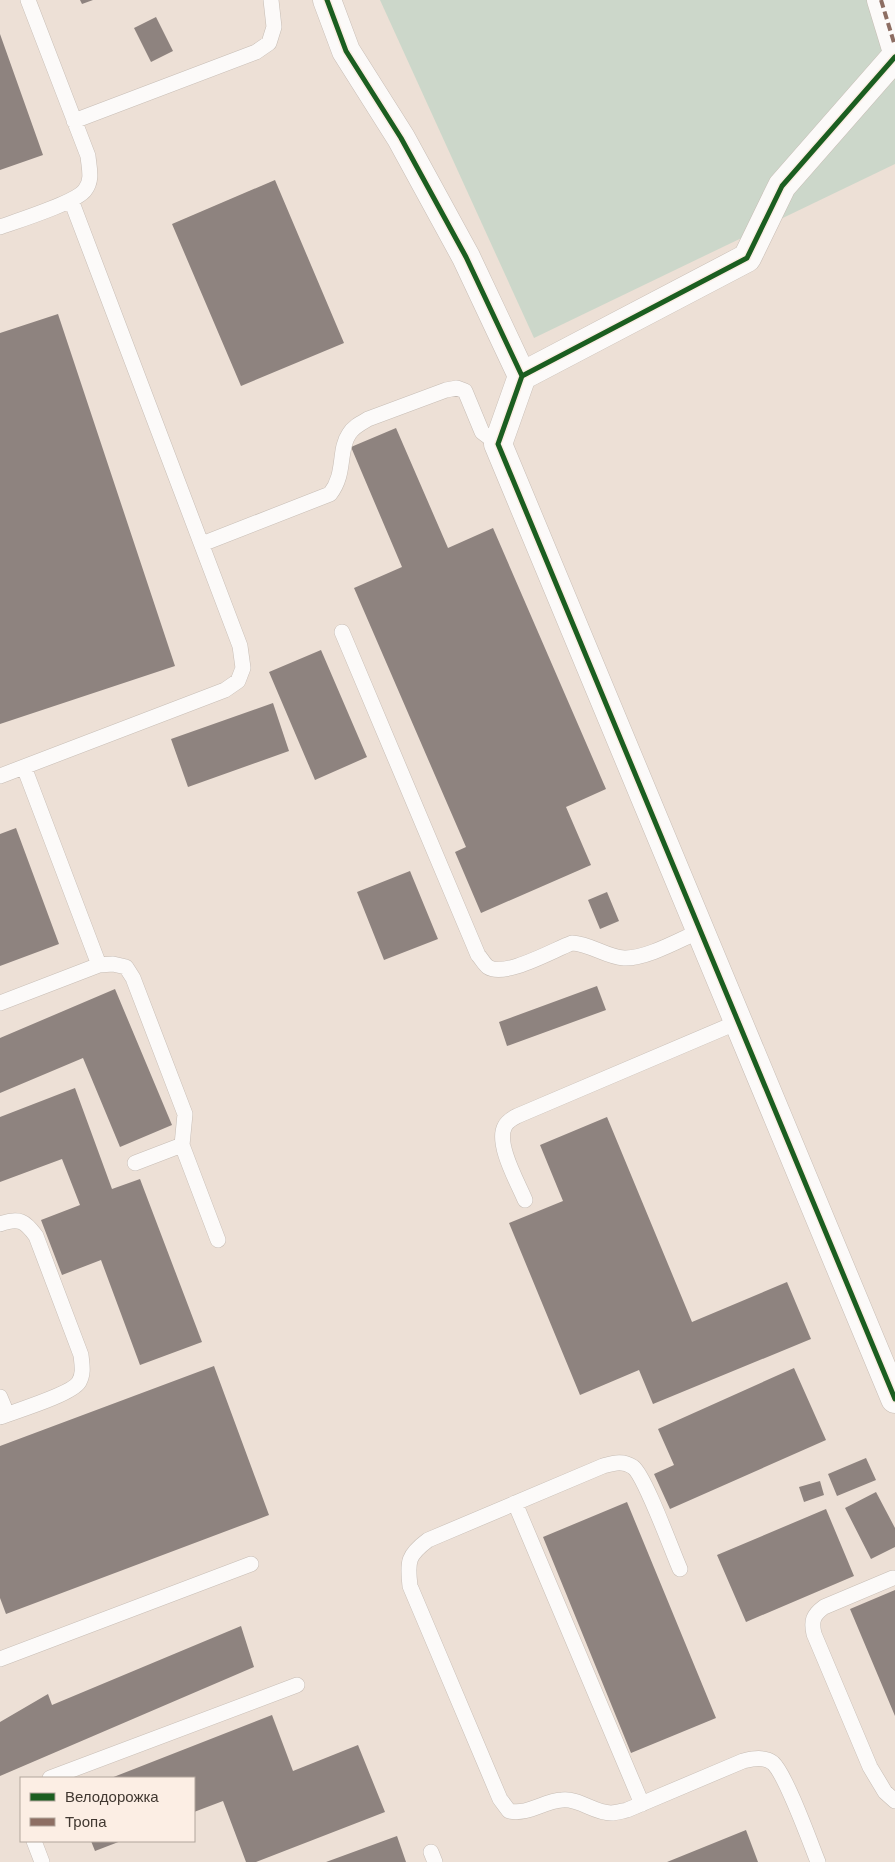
<svg xmlns="http://www.w3.org/2000/svg" width="895" height="1862" font-family="Helvetica,sans-serif">
	<rect width="100%" height="100%" fill="#ede0d6"/>
	<path fill="#ccd7ca" d="M 380,0 L 895,0 L 895,164 L 534,338 Z"/>
	<path fill="#8e837f" d="M 80,0 L 93,0 L 82,4 Z
		M 156,17 L 173,51 L 151,62 L 134,28 Z
		M 0,34 L 43,155 L 0,170 Z
		M 275,180 L 344,343 L 241,386 L 172,224 Z
		M 58,314 L 175,666 L 0,724 L 0,333 Z
		M 396,428 L 448,548 L 493,528 L 606,789 L 566,807 L 591,865 L 481,913 L 455,852 L 466,847 L 354,588 L 402,567 L 351,447 Z
		M 321,650 L 367,757 L 315,780 L 269,672 Z
		M 273,703 L 289,751 L 188,787 L 171,739 Z
		M 16,828 L 59,944 L 0,966 L 0,834 Z
		M 410,871 L 438,939 L 384,960 L 357,892 Z
		M 607,892 L 619,921 L 600,929 L 588,900 Z
		M 597,986 L 606,1010 L 507,1046 L 499,1022 Z
		M 115,989 L 172,1125 L 120,1147 L 83,1058 L 0,1093 L 0,1038 Z
		M 75,1088 L 112,1189 L 140,1179 L 202,1342 L 140,1365 L 101,1260 L 62,1275 L 41,1220 L 80,1205 L 62,1159 L 0,1182 L 0,1117 Z
		M 607,1117 L 692,1322 L 787,1282 L 811,1339 L 653,1404 L 639,1370 L 580,1395 L 509,1223 L 563,1201 L 540,1145 Z
		M 214,1366 L 269,1515 L 6,1614 L 0,1598 L 0,1446 Z
		M 794,1368 L 826,1440 L 670,1509 L 654,1474 L 674,1465 L 658,1429 Z
		M 866,1458 L 876,1480 L 837,1496 L 828,1474 Z
		M 820,1481 L 824,1495 L 804,1502 L 799,1487 Z
		M 876,1492 L 895,1528 L 895,1547 L 871,1559 L 845,1508 Z
		M 627,1502 L 716,1718 L 631,1753 L 543,1537 Z
		M 826,1509 L 854,1576 L 746,1622 L 717,1555 Z
		M 895,1590 L 895,1716 L 850,1609 Z
		M 241,1626 L 254,1667 L 0,1776 L 0,1722 L 48,1694 L 52,1705 Z
		M 272,1715 L 293,1771 L 358,1745 L 385,1812 L 256,1862 L 246,1862 L 223,1801 L 194,1812 L 194,1778 L 111,1778 Z
		M 746,1830 L 758,1862 L 667,1862 Z
		M 397,1836 L 406,1862 L 326,1862 Z
		M 91,1841 L 121,1841 L 95,1851 Z"/>
	<g fill="none" stroke-linecap="round" stroke-linejoin="round">
		<g stroke="#c7bdb5" stroke-width="16">
			<path id="service" d="M 74,121 L 256,52 L 269,43 L 274,27 L 271,0
				M 0,227 C 17,221 77,202 85,190 C 93,180 89,168 88,156 L 28,0
				M 202,544 L 330,494 C 346,474 338,450 349,434 C 353,427 361,423 368,419 L 446,390 L 457,388 L 465,391 L 482,432 L 498,444
				M 342,632 L 478,955 C 481,958 484,964 488,967 C 505,978 553,950 572,943 C 591,944 606,957 624,958 C 646,959 679,940 700,931
				M 0,776 L 225,690 L 238,681 L 243,668 L 240,646 L 71,200
				M 99,965 L 113,964 L 126,967 L 133,978 L 185,1114 L 182,1145 L 218,1240
				M 0,1003 L 99,965 L 24,767
				M 135,1163 L 182,1145
				M 525,1200 C 518,1183 495,1143 505,1126 C 507,1122 513,1118 517,1116 L 738,1022
				M 0,1224 C 19,1217 25,1221 36,1236 L 81,1355 C 82,1365 84,1373 79,1382 C 72,1394 16,1411 0,1417
				M 0,1397 L 7,1414
				M 515,1503 L 642,1804
				M 680,1569 C 672,1551 645,1476 633,1467 C 623,1460 614,1463 603,1466 L 428,1540 C 408,1555 407,1561 410,1586 L 500,1799 L 509,1811 C 529,1815 543,1801 562,1800 C 579,1798 594,1813 611,1813 C 616,1813 622,1811 627,1810 L 743,1761 C 752,1759 764,1756 773,1763 C 786,1775 810,1842 818,1862
				M 893,1578 L 824,1607 C 813,1615 811,1621 814,1634 L 870,1767 L 885,1792 L 895,1801
				M 0,1659 L 251,1564
				M 50,1778 L 297,1685
				M 34,1841 L 42,1862
				M 431,1852 L 435,1862"/>
		</g>
		<g stroke="#c7bdb5" stroke-width="29">
			<path id="minor" d="M 327,0 L 346,51 L 401,138 L 466,257 L 522,376
				M 881,0 L 895,46
				M 895,57 L 782,186 L 747,258 L 522,376 L 498,444 L 895,1399"/>
		</g>
		<use href="#service" stroke="#fcfaf9" stroke-width="15"/>
		<use href="#minor" stroke="#fcfaf9" stroke-width="28"/>
		<path stroke="#8d6e63" stroke-width="4" stroke-dasharray="8 4" stroke-linecap="butt" d="M 881,0 L 895,46"/>
		<g stroke="#fceee4" stroke-width="8">
			<path id="cycleway" d="M 327,0 L 346,51 L 401,138 L 466,257 L 522,376
				M 895,57 L 782,186 L 747,258 L 522,376 L 498,444 L 895,1399"/>
		</g>
		<use href="#cycleway" stroke="#1b5e20" stroke-width="5"/>
	</g>
	<rect x="20" y="1777" width="175" height="65" fill="#fceee4" stroke="#b1a59c"/>
	<rect x="30" y="1793" width="25" height="8" fill="#1b5e20" stroke="#b1a59c"/>
	<text x="65" y="1802" font-size="15" fill="#413831">Велодорожка</text>
	<rect x="30" y="1818" width="25" height="8" fill="#8d6e63" stroke="#b1a59c"/>
	<text x="65" y="1827" font-size="15" fill="#413831">Тропа</text>
</svg>
